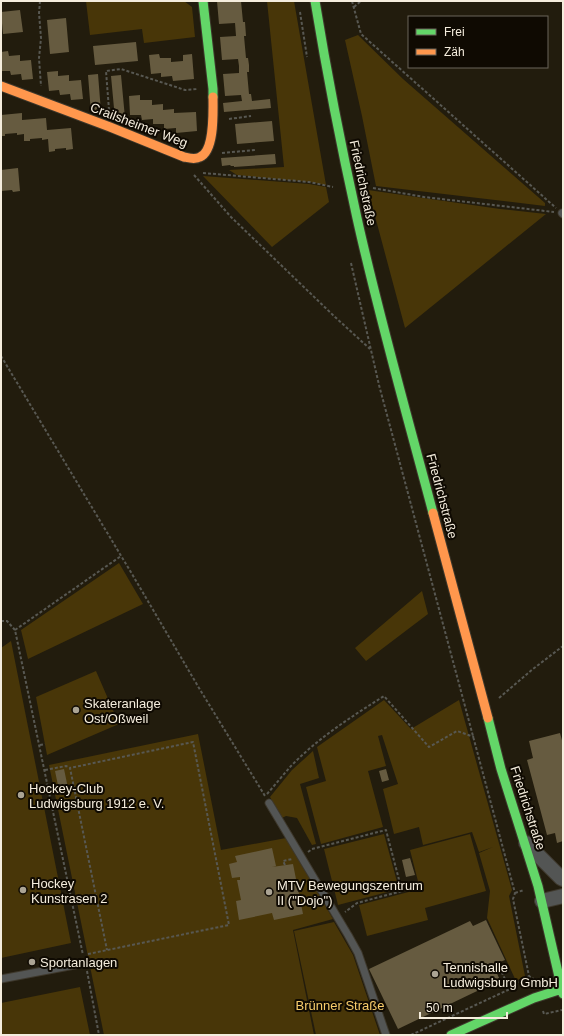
<svg xmlns="http://www.w3.org/2000/svg" width="564" height="1036" font-family="Arial,sans-serif">
	<rect width="100%" height="100%" fill="#221c0d"/>
	<path fill="#483608" d="M 86,1 L 184,1 L 192,7 L 195,37 L 144,43 L 142,29 L 90,35 Z
		M 267,1 L 294,1 L 326,185 L 310,182 L 237,175 L 229,170 L 284,167 Z
		M 358,35 L 403,79 L 545,203 L 545,206 L 376,186 L 362,116 L 345,40 Z
		M 203,176 L 309,184 L 326,187 L 329,202 L 272,247 Z
		M 368,190 L 500,209 L 546,214 L 405,328 Z
		M 119,563 L 143,604 L 28,659 L 21,630 Z
		M 422,591 L 428,614 L 366,661 L 355,648 Z
		M 11,641 L 71,943 L 1,958 L 1,648 Z
		M 96,671 L 119,724 L 47,755 L 36,697 Z
		M 384,700 L 411,729 L 459,700 L 512,890 L 509,896 L 525,976 L 516,981 L 487,918 L 490,891 L 479,853 L 493,847 L 479,852 L 472,832 L 423,845 L 419,827 L 394,834 L 383,789 L 398,784 L 382,735 L 378,736 L 386,766 L 368,771 L 383,827 L 321,844 L 306,787 L 326,781 L 318,751 L 323,750 L 318,751 L 317,747 Z
		M 198,734 L 221,850 L 286,838 L 333,919 L 293,930 L 314,1035 L 104,1035 L 49,765 Z
		M 313,751 L 319,778 L 300,784 L 316,844 L 312,845 L 297,818 L 286,816 L 282,818 L 270,797 L 292,770 Z
		M 384,834 L 399,889 L 338,905 L 324,849 Z
		M 470,834 L 486,891 L 425,908 L 428,920 L 367,936 L 359,905 L 420,889 L 410,850 Z
		M 334,922 L 353,955 L 380,1035 L 316,1035 L 294,931 Z
		M 80,987 L 90,1035 L 1,1035 L 1,1003 Z"/>
	<path fill="#665b40" d="M 217,1 L 241,1 L 243,22 L 245,22 L 246,36 L 244,36 L 246,58 L 248,58 L 249,65 L 249,72 L 247,72 L 249,94 L 251,94 L 252,101 L 270,99 L 271,108 L 224,112 L 223,103 L 242,101 L 241,95 L 225,96 L 223,74 L 239,73 L 239,66 L 238,59 L 222,60 L 220,37 L 236,36 L 235,23 L 219,24 Z
		M 20,10 L 23,32 L 3,34 L 1,12 Z
		M 66,18 L 69,52 L 50,54 L 47,20 Z
		M 136,42 L 138,61 L 95,65 L 93,46 Z
		M 8,51 L 9,56 L 20,55 L 20,61 L 31,60 L 33,79 L 22,80 L 21,74 L 11,75 L 10,71 L 1,71 L 1,52 Z
		M 159,54 L 160,58 L 171,58 L 171,62 L 183,61 L 183,55 L 192,54 L 194,79 L 173,81 L 172,76 L 161,77 L 161,73 L 151,74 L 149,55 Z
		M 58,71 L 58,76 L 69,75 L 69,81 L 81,80 L 83,99 L 71,100 L 70,94 L 60,95 L 59,90 L 49,91 L 47,72 Z
		M 98,74 L 101,112 L 91,113 L 88,75 Z
		M 121,75 L 125,118 L 115,119 L 111,76 Z
		M 140,95 L 140,100 L 152,100 L 152,105 L 163,104 L 163,110 L 174,109 L 174,113 L 196,112 L 197,131 L 176,133 L 176,128 L 164,129 L 164,124 L 153,124 L 153,119 L 142,120 L 141,115 L 130,115 L 129,96 Z
		M 22,113 L 22,120 L 46,118 L 47,130 L 71,128 L 73,149 L 66,150 L 66,148 L 55,149 L 55,151 L 49,152 L 48,139 L 42,140 L 42,138 L 30,139 L 30,141 L 24,141 L 24,134 L 17,135 L 17,133 L 5,134 L 5,136 L 1,136 L 1,115 Z
		M 272,121 L 274,141 L 237,144 L 235,124 Z
		M 275,154 L 276,164 L 234,167 L 234,166 L 231,166 L 230,165 L 222,166 L 221,158 Z
		M 18,168 L 20,191 L 13,192 L 12,190 L 1,191 L 1,170 Z
		M 560,733 L 563,744 L 563,841 L 557,843 L 555,833 L 547,835 L 527,760 L 533,758 L 529,741 Z
		M 64,769 L 69,793 L 60,795 L 55,771 Z
		M 386,769 L 389,780 L 382,782 L 379,771 Z
		M 272,848 L 276,866 L 272,867 L 293,864 L 303,914 L 274,920 L 272,913 L 239,920 L 236,901 L 241,900 L 237,880 L 240,880 L 240,877 L 232,878 L 229,864 L 237,862 L 235,856 Z
		M 410,858 L 415,875 L 406,877 L 402,860 Z
		M 486,920 L 505,960 L 493,965 L 500,980 L 398,1029 L 369,969 L 470,921 L 473,926 Z"/>
	<g fill="none" stroke-linecap="round" stroke-linejoin="round">
		<g stroke="#3e382c" stroke-width="9">
			<path id="lane" d="M 562,213 L 563,214
				M 269,803 L 348,935 L 358,953 L 386,1035
				M 1,979 L 85,963"/>
		</g>
		<g stroke="#3e382c" stroke-width="16">
			<path id="street" d="M 526,843 L 561,878 L 563,879
				M 542,901 L 563,896"/>
		</g>
		<g stroke="#3e382c" stroke-width="11">
			<path id="fast" d="M 203,1 L 213,89 L 213,97
				M 315,1 C 327,74 341,146 357,218 C 379,317 407,415 433,513
				M 488,718 L 501,769 L 538,886 L 563,994
				M 451,1035 L 534,998 L 562,989"/>
		</g>
		<g stroke="#3e382c" stroke-width="11">
			<path id="slow" d="M 1,86 L 110,127 L 184,157 C 189,158 195,160 200,157 C 215,151 213,111 213,97
				M 433,513 L 488,718"/>
		</g>
		<path stroke="#585852" stroke-width="2" stroke-dasharray="3 2" stroke-linecap="butt" d="M 40,1 L 39,13 L 41,38 L 39,58 L 41,86
			M 352,1 L 361,34 L 556,208
			M 354,7 L 361,1
			M 300,12 L 307,57
			M 109,110 L 106,71 L 121,69 L 185,90 L 198,89
			M 229,119 L 251,116
			M 222,153 L 255,150
			M 203,173 L 309,182 L 333,187
			M 194,175 L 231,217 L 335,317 L 370,349
			M 373,188 L 424,197 L 554,212
			M 351,263 L 379,385 L 515,893 L 513,899 L 529,976 L 535,980 L 535,982
			M 1,356 L 132,574 L 199,688 L 265,796
			M 1,621 L 7,621 L 15,630 L 83,955
			M 15,630 L 121,556
			M 499,698 L 533,669 L 563,646
			M 40,745 L 45,744
			M 45,770 L 66,766 L 70,768
			M 267,794 C 275,785 283,775 291,766 C 318,738 351,717 384,696 L 429,747 L 457,731 L 474,737
			M 308,852 L 312,849 L 386,830 L 402,891 L 357,903 L 345,912
			M 285,865 L 283,861 L 292,859
			M 515,893 L 524,890
			M 88,954 L 229,925 L 193,742 L 70,768 L 107,950
			M 497,963 L 510,989
			M 87,971 L 99,1035
			M 543,1011 L 544,1014 L 562,1010
			M 411,1035 L 510,989 L 529,976"/>
		<use href="#lane" stroke="#535554" stroke-width="7"/>
		<use href="#street" stroke="#535554" stroke-width="14"/>
		<use href="#fast" stroke="#63d668" stroke-width="9"/>
		<use href="#slow" stroke="#ff974d" stroke-width="9"/>
	</g>
	<g fill="#aba494" stroke="#0f0a02" stroke-width="1.5">
		<circle cx="76" cy="710" r="4"/>
		<circle cx="21" cy="795" r="4"/>
		<circle cx="23" cy="890" r="4"/>
		<circle cx="269" cy="892" r="4"/>
		<circle cx="32" cy="962" r="4"/>
		<circle cx="435" cy="974" r="4"/>
	</g>
	<g text-anchor="middle" dominant-baseline="central" stroke-width="4" stroke-linejoin="round" paint-order="stroke">
		<g font-size="13" fill="#f5eddd" stroke="#0f0a02">
			<text transform="translate(139 125) rotate(21)">Crailsheimer Weg</text>
			<text transform="translate(363 183) rotate(78)">Friedrichstraße</text>
			<text transform="translate(442 496) rotate(75)">Friedrichstraße</text>
			<text transform="translate(528 808) rotate(72)">Friedrichstraße</text>
		</g>
		<g font-size="13" fill="#f5eddd" stroke="#0f0a02" text-anchor="start">
			<text x="84" y="703">Skateranlage<tspan x="84" dy="15">Ost/Oßweil</tspan></text>
			<text x="29" y="788">Hockey-Club<tspan x="29" dy="15">Ludwigsburg 1912 e. V.</tspan></text>
			<text x="31" y="883">Hockey<tspan x="31" dy="15">Kunstrasen 2</tspan></text>
			<text x="277" y="885">MTV Bewegungszentrum<tspan x="277" dy="15">II ("Dojo")</tspan></text>
			<text x="40" y="962">Sportanlagen</text>
			<text x="443" y="967">Tennishalle<tspan x="443" dy="15">Ludwigsburg GmbH</tspan></text>
		</g>
		<g font-size="13" fill="#f9cd6b" stroke="#0f0a02">
			<text x="340" y="1005">Brünner Straße</text>
		</g>
	</g>
	<rect width="564" height="1036" fill="none" stroke="#f5eddd" stroke-width="4"/>
	<rect x="408" y="16" width="140" height="52" fill="#0f0a02" stroke="#6b655a"/>
	<rect x="416" y="29" width="20" height="6" fill="#63d668" stroke="#6b655a"/>
	<text x="444" y="36" font-size="12" fill="#f5eddd">Frei</text>
	<rect x="416" y="49" width="20" height="6" fill="#ff974d" stroke="#6b655a"/>
	<text x="444" y="56" font-size="12" fill="#f5eddd">Zäh</text>
	<path d="M420 1012v6h87v-6" fill="none" stroke="#f5eddd" stroke-width="2"/>
	<text x="426" y="1012" font-size="12" fill="#f5eddd" stroke="#0f0a02" stroke-width="3" paint-order="stroke">50 m</text>
</svg>
